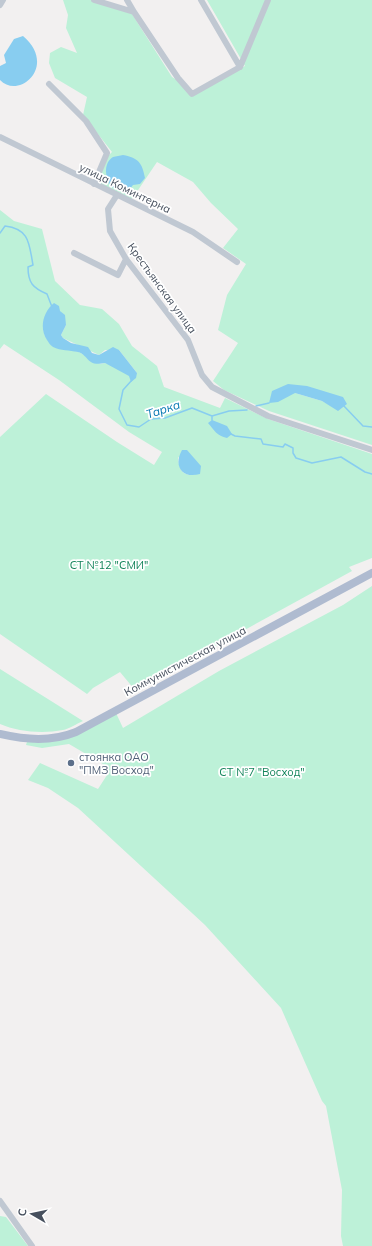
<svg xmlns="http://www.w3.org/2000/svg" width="372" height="1246" font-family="Mulish,sans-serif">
	<rect width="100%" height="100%" fill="#f2f0f0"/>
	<path fill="#bdf1d8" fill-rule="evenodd" d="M 63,0 L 93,0 L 132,14 L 172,77 L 177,80 L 191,96 L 245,66 L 207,0 L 372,0 L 372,445 L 269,411 L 224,390 L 213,381 L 238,343 L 218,330 L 227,295 L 246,264 L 223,248 L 238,229 L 211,203 L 193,182 L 157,162 L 132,199 L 97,182 L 109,155 L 112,152 L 83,115 L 87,97 L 55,78 L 49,63 L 50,53 L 61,47 L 77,53 L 66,28 L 68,15 ZM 295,393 L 342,397 L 336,408 L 322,401 Z
		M 0,210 L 14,221 L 42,229 L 55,281 L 80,305 L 102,309 L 119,324 L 132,346 L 157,366 L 164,387 L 220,408 L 225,398 L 268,419 L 372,454 L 372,558 L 349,567 L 352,571 L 135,690 L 120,672 L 93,688 L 87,694 L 0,634 L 0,437 L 46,394 L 117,442 L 154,465 L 162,452 L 129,432 L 59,380 L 4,344 L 0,349 ZM 60,311 L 66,325 L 61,335 L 63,338 L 99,355 L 105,350 L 119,350 L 137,373 L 105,363 L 100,364 L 79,352 L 52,346 L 45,336 L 43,328 ZM 178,457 L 200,473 C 184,478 179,472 178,457 Z
		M 372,586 L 372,1246 L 343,1246 L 341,1236 L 342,1190 L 326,1106 L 322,1101 L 281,1008 L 205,925 L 78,808 L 48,788 L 28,780 L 40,763 L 98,789 L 109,772 L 103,764 L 69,744 L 42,748 L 26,745 L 27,742 L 54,741 L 116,713 L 123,728 L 219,671 L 343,605 Z
		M 0,669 L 83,721 C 76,724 69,729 63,730 C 43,734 18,732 0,724 Z
		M 0,1216 L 6,1217 L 28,1246 L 0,1246 Z"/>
	<path fill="#88cdf0" d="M 23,36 C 58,66 19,100 0,80 L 0,66 L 6,63 L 4,55 L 14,39 Z
		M 123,155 C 139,158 142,163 145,178 L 140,184 L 133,185 L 126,194 L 122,192 L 121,187 L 116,188 L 111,187 C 105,179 103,163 113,157 C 116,156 120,156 123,155 Z
		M 54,303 L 59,306 L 60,311 L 65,315 L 66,325 L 61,335 L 63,338 L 71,343 L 88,347 L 92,353 L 99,355 L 113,347 L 119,350 L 137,373 L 136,378 L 131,382 L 129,376 L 105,363 C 86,367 89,355 78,352 C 69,350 61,351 53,347 C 50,345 49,343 47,340 C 39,328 43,312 54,303 Z
		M 288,384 L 307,386 L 343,397 L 347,404 L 338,411 L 322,401 L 295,393 L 278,402 L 269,403 L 272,391 Z
		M 212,420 L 227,426 L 232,434 L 227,438 C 217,436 214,430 208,423 Z
		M 182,450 L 187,450 L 201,466 L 200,474 C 182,479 173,466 182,450 Z"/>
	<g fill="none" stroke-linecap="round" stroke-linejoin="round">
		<path stroke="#88cdf0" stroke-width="1.5" d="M 0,233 L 5,226 C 30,229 29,244 33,265 L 28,267 C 28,283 33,288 47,294 L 52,307
			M 132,380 L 123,390 L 119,409 L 127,425 L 139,427 L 151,419 L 165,418 L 192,408 L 212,416 L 212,420
			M 343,405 L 363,426 L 372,427
			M 256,406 L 269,403
			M 212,416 L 229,411 L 247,410
			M 231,434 L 235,436 L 261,439 L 263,444 L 283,447 L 285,444 L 293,448 L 293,453 L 296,458 L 312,463 L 341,457 L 365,472 L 372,474"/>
		<path stroke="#c0c8d2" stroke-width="6" d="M 94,0 L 134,12 L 178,78 L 192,94 L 240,67
			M 127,0 L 134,12
			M 201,0 L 240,67
			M 0,5 L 3,0
			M 240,67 L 268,0
			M 49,84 L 86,121 L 107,153 L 94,184
			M 0,137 L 193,232 L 237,262
			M 117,195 L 108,209 L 110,231 L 126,259 L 188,340 L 202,375 L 212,387 L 268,416 L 372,450
			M 74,253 L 118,275 L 126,259
			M 0,1201 L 32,1246"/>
		<path stroke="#afbbd0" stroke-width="8" d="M 0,734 C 26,740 51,742 76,732 L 372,573"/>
	</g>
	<circle fill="#5c6f8a" stroke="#fff" stroke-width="1.5" cx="71" cy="763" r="4"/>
	<g text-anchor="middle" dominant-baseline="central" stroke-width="3.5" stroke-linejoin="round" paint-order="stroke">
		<g font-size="11" fill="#47505e" stroke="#fff">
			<text transform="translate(125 188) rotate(26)">улица Коминтерна</text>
			<text transform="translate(162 288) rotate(54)">Крестьянская улица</text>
			<text transform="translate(185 661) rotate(-28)">Коммунистическая улица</text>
		</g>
		<g font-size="11" fill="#13845a" stroke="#fff">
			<text x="109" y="565">СТ №12 "СМИ"</text>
			<text x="262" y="772">СТ №7 "Восход"</text>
		</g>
		<g font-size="11" fill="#4e5e75" stroke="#fff" text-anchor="start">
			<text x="79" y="757">стоянка ОАО<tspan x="79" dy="13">"ПМЗ Восход"</tspan></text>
		</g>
		<g font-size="12" font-style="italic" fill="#0679b2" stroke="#fff">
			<text transform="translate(163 409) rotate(-18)">Тарка</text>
		</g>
	</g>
	<g transform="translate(32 1214) rotate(279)" stroke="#ffffff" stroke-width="3" paint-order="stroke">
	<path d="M0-3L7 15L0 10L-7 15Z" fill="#47505e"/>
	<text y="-6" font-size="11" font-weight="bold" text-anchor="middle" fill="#47505e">С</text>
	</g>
</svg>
